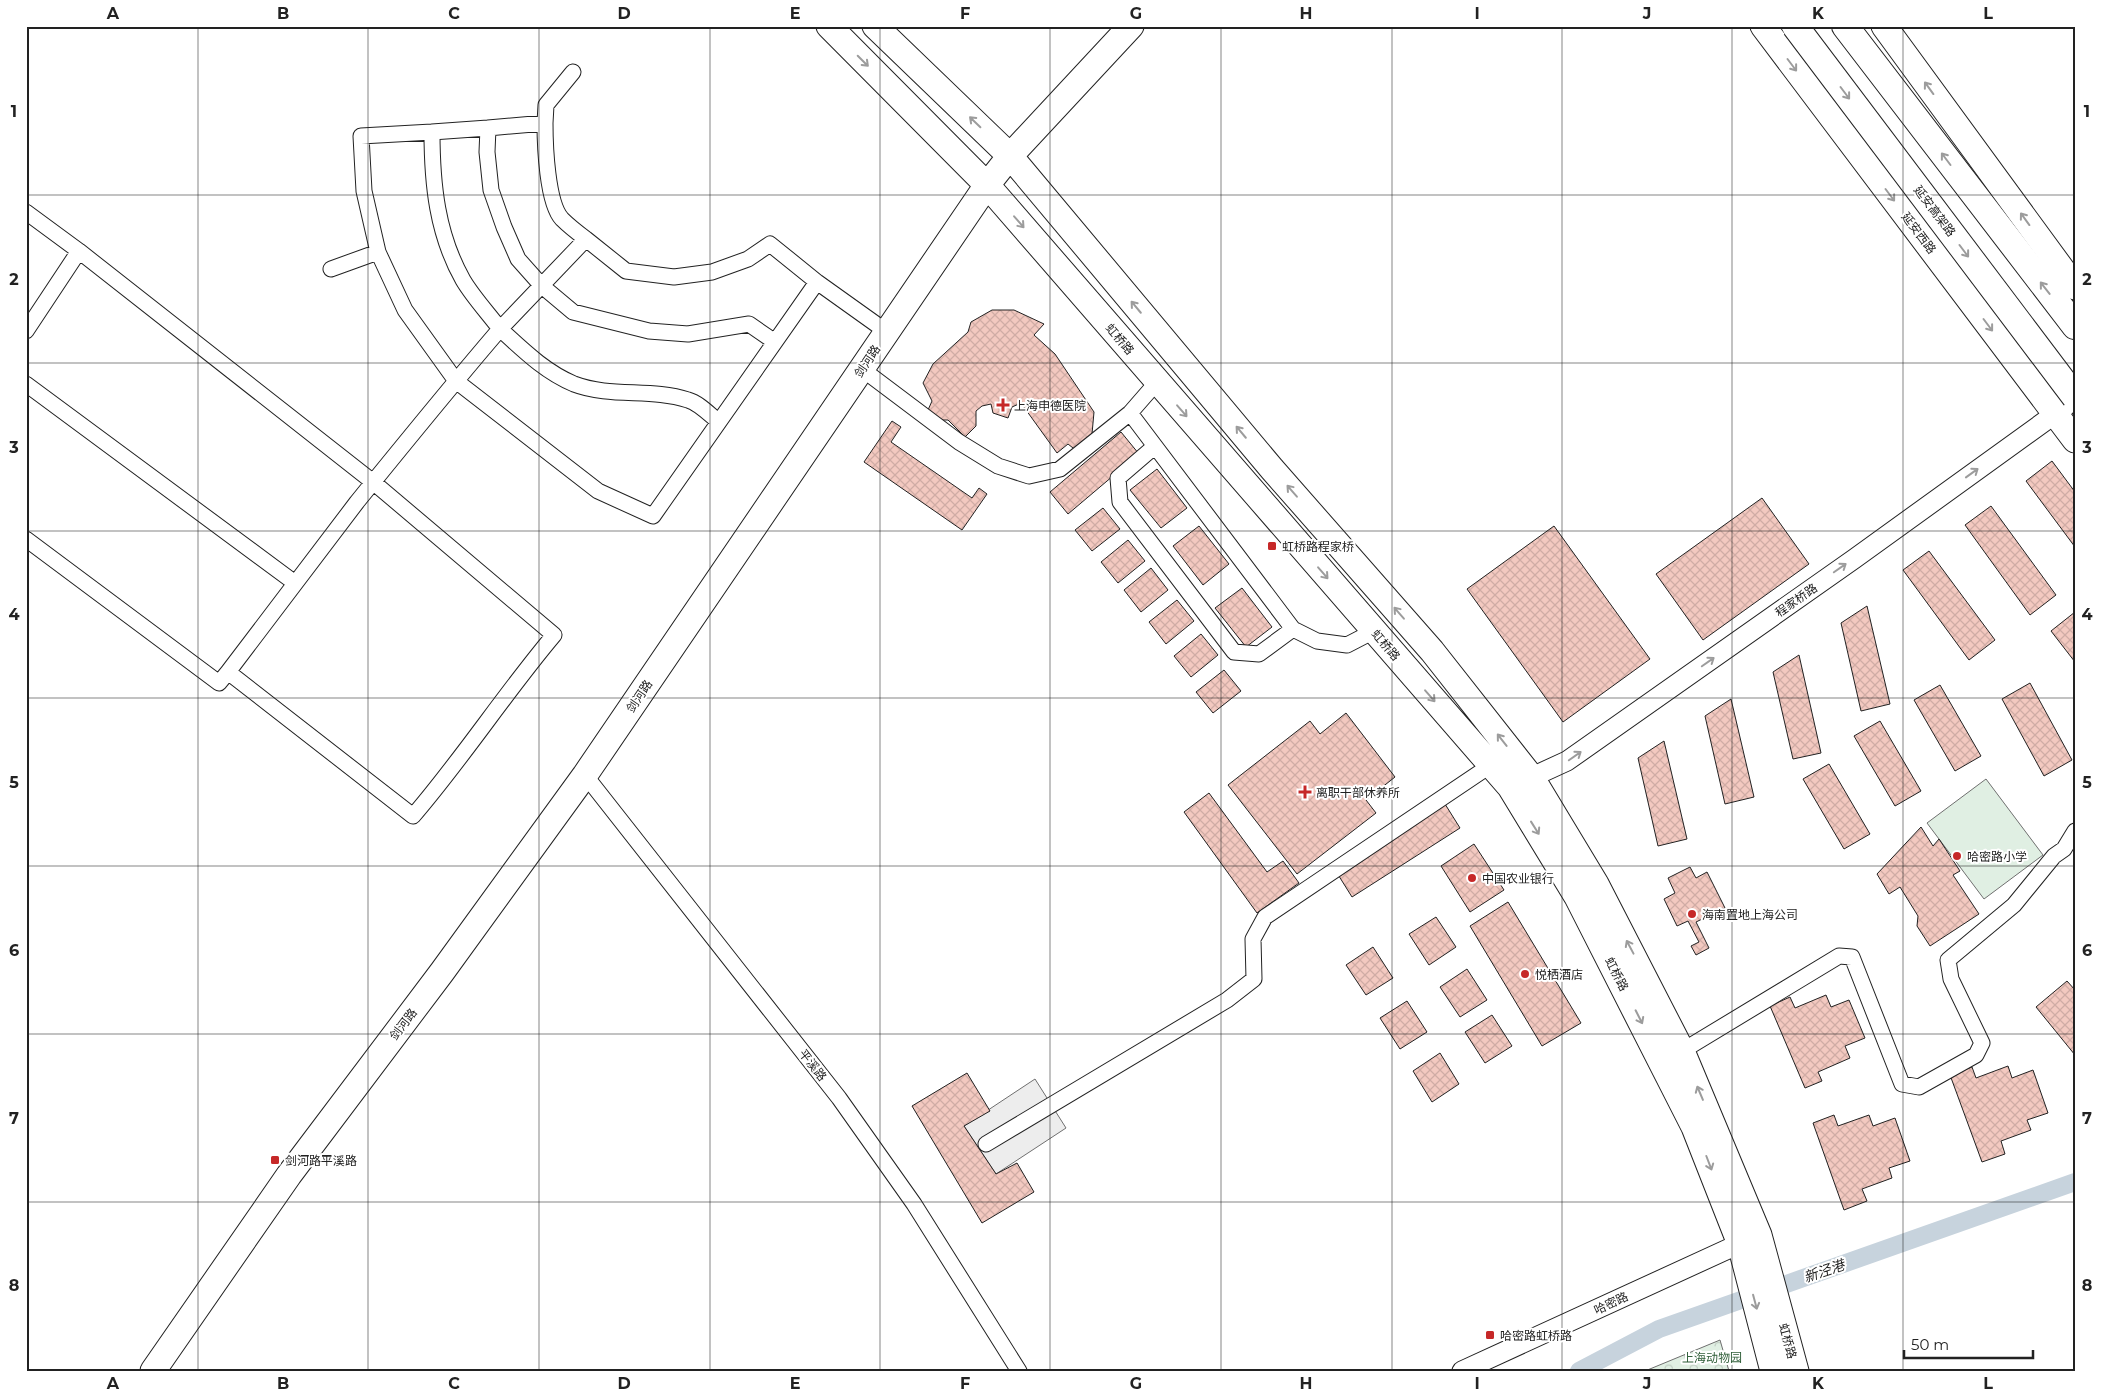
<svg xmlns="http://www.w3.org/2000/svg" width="2101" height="1397" font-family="Montserrat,'Noto Sans SC',sans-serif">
	<defs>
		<pattern id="park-crowns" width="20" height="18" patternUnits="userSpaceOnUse" patternTransform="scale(1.25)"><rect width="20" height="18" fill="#e0efe3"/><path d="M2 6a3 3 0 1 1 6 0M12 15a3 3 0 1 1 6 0" fill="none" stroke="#c0cdc2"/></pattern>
		<pattern id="building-cross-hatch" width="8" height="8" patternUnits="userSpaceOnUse" patternTransform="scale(1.25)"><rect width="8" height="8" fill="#f3c9c0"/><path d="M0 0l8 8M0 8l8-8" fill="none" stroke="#d0aca5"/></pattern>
	</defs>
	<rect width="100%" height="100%" fill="#fff"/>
	<path fill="url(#park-crowns)" stroke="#6f6f6f" d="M 1720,1340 L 1729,1371 L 1645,1371 Z"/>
	<path fill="#e0efe3" stroke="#6f6f6f" d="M 1986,779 L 2043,855 L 1984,899 L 1927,823 Z"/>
	<path fill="#ededed" stroke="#6f6f6f" d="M 1035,1079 L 1066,1128 L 996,1174 L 964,1126 Z"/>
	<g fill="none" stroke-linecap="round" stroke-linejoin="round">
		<path stroke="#c7d3dd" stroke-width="18" d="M 1579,1371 L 1659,1329 L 2075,1182"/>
	</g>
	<path fill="url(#building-cross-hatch)" stroke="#222" d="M 992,310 L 1014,310 L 1044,324 L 1034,335 L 1055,354 L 1094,412 L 1092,434 L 1078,452 L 1068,444 L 1057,453 L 1021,403 L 1012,407 L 1008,418 L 993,413 L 991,404 L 982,406 L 976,411 L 976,426 L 965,437 L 948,420 L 936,420 L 928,410 L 932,401 L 923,383 L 933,364 L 968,332 L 971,322 Z
		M 892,421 L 901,427 L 891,442 L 972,498 L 979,488 L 987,494 L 962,530 L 864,462 Z
		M 1121,432 L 1139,454 L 1068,514 L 1050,492 Z
		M 2052,461 L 2075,492 L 2075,547 L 2026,481 Z
		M 1157,469 L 1187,508 L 1161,528 L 1130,490 Z
		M 1762,498 L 1809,564 L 1703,640 L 1656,574 Z
		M 1991,506 L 2056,595 L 2030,615 L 1965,525 Z
		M 1103,508 L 1120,529 L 1092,551 L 1075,530 Z
		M 1199,526 L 1229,564 L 1203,585 L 1173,546 Z
		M 1554,526 L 1650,659 L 1563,722 L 1467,589 Z
		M 1128,540 L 1145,561 L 1118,583 L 1101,562 Z
		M 1929,551 L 1995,640 L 1969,660 L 1903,570 Z
		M 1151,568 L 1168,590 L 1141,612 L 1124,590 Z
		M 1242,588 L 1272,627 L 1246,647 L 1215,608 Z
		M 1177,600 L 1194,621 L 1166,644 L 1149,622 Z
		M 1867,606 L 1890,704 L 1861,711 L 1841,623 Z
		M 2075,612 L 2075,662 L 2051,631 Z
		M 1201,634 L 1218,655 L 1191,677 L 1174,656 Z
		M 1799,655 L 1821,753 L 1793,759 L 1773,672 Z
		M 1224,670 L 1241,691 L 1213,713 L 1196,692 Z
		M 2030,683 L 2072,760 L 2044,776 L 2002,699 Z
		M 1940,685 L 1981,756 L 1955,771 L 1914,700 Z
		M 1731,699 L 1754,797 L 1725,804 L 1705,716 Z
		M 1346,713 L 1395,777 L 1366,800 L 1376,813 L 1297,874 L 1228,785 L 1310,721 L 1320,734 Z
		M 1880,721 L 1921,791 L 1895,806 L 1854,736 Z
		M 1664,741 L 1687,839 L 1658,846 L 1638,758 Z
		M 1829,764 L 1870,834 L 1844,849 L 1803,779 Z
		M 1209,793 L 1267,872 L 1283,861 L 1299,883 L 1257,913 L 1184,812 Z
		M 1445,804 L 1460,828 L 1352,897 L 1337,873 Z
		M 1921,827 L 1933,846 L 1939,839 L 1960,871 L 1953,875 L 1979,914 L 1930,946 L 1917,926 L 1918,916 L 1900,887 L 1889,894 L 1877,874 Z
		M 1474,844 L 1504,890 L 1470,912 L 1441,866 Z
		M 1690,867 L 1696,878 L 1707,872 L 1725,908 L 1696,922 L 1709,948 L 1696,955 L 1691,946 L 1699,942 L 1688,921 L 1677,926 L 1664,899 L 1675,893 L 1668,878 Z
		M 1508,902 L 1581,1023 L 1542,1046 L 1470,926 Z
		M 1436,917 L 1456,947 L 1429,965 L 1409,934 Z
		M 1373,947 L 1393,978 L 1366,995 L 1346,965 Z
		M 1467,969 L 1487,1000 L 1460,1017 L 1440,987 Z
		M 2067,981 L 2075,990 L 2075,1055 L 2036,1007 Z
		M 1826,995 L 1831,1007 L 1849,1000 L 1865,1038 L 1845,1046 L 1850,1058 L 1818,1072 L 1822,1081 L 1805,1088 L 1770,1006 L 1790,997 L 1795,1008 Z
		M 1407,1001 L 1427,1032 L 1400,1049 L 1380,1018 Z
		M 1492,1015 L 1512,1046 L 1485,1063 L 1465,1032 Z
		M 1440,1053 L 1459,1084 L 1432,1102 L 1413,1071 Z
		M 2008,1066 L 2012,1078 L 2033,1070 L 2048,1113 L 2027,1120 L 2031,1130 L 2001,1141 L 2005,1154 L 1982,1162 L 1950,1075 L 1972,1067 L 1976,1078 Z
		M 967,1073 L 990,1111 L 964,1126 L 996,1174 L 1017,1163 L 1034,1192 L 982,1223 L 912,1106 Z
		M 1834,1115 L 1838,1126 L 1869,1115 L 1873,1126 L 1895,1118 L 1910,1161 L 1889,1168 L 1892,1178 L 1862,1189 L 1867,1201 L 1844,1210 L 1813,1123 Z"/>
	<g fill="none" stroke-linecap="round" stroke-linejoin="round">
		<g stroke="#222" stroke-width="17">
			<path id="minor" d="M 545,123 L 546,105 L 573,72
				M 488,128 L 545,123 C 545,145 547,203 562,219 C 569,226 578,233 586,239
				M 432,132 L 488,128 L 487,152 L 491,190 L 504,227 L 518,259 L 542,286 L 573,312 L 649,331 L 688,334 L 749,324 L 775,342
				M 26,212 L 79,251 L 26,331
				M 79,251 L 373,482 L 554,635 C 505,693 463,758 413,816 L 228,672 L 357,502 C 404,444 451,386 500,329 C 488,313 473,297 463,280 C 437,234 432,184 432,132 L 361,136 L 364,191 L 378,252 L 405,310 L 456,381 L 598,491 L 653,516 L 817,282 L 887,332
				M 331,269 L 378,252
				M 862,369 L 959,442 L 998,466 L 1029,476 L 1060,469 L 1130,413 L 1157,382
				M 26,384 L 295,583
				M 1130,413 L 1293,629 L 1317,641 L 1347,645 L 1374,631
				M 719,422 C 710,415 699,403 688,400 C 651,388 611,398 574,384 C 545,372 523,350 500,329 L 586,239 L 626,271 L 674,277 L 712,272 L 748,259 L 770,244 L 817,282
				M 1154,447 L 1118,478 L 1120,502 L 1234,652 L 1259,654 L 1293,629
				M 26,539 L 219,683 L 228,672
				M 585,775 L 839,1098 L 914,1204 L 1019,1371
				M 1682,1051 L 1839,956 L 1852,957 L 1902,1084 L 1919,1087 L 1976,1055 L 1982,1043 L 1951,979 L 1948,960 L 2014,905 L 2054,856 L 2064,849 L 2075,831
				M 986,1144 L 1227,1000 L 1254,979 L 1253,939 L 1265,917 L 1491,765"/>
		</g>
		<g stroke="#222" stroke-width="21">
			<path id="tertiary" d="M 1519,783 L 1567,761 L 1854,559 L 2066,406
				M 1462,1371 L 1752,1238"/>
		</g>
		<g stroke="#222" stroke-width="27">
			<path id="primary" d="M 829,26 L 987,185 L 1510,787 L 1577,897 L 1694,1127 L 1740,1244 L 1773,1371
				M 875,26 L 1010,156 L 1272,469 L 1432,651 L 1532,778 L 1596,884 L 1682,1051 L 1759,1235 L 1796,1371
				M 1763,26 L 2075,440
				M 1884,26 L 2075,287
				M 153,1371 L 289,1175 L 442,972 L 585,775 L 987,185 L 1010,156 L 1131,26"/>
		</g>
		<g stroke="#222" stroke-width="28">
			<path id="trunk" d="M 1845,26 L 2075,326"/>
		</g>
		<use href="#minor" stroke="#fff" stroke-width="15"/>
		<use href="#tertiary" stroke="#fff" stroke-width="19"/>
		<use href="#primary" stroke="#fff" stroke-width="25"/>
		<use href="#trunk" stroke="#fff" stroke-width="26"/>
		<g stroke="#222" stroke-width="28" stroke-linecap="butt">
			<path id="trunk-bridge" d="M 1795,26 L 2075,397"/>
		</g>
		<use href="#trunk-bridge" stroke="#fff" stroke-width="26"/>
	</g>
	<defs><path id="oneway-shaft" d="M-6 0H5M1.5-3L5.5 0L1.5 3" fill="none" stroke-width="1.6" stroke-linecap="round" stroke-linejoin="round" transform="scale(1.25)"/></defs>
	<g stroke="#9c9c9c">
		<use href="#oneway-shaft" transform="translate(863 61) rotate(45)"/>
		<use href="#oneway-shaft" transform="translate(1792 65) rotate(53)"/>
		<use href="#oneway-shaft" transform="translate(1929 88) rotate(-126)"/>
		<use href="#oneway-shaft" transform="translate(1845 93) rotate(53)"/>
		<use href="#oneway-shaft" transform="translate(975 122) rotate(-136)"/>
		<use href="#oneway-shaft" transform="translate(1946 159) rotate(-127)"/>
		<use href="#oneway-shaft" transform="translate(1890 195) rotate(53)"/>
		<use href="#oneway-shaft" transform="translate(2025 219) rotate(-126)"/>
		<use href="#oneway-shaft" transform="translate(1019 222) rotate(49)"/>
		<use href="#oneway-shaft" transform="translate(1964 251) rotate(53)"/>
		<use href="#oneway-shaft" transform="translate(2045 288) rotate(-128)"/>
		<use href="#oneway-shaft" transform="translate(1136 307) rotate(-130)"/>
		<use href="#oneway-shaft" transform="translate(1988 325) rotate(53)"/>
		<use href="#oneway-shaft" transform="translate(1182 411) rotate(49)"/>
		<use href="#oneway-shaft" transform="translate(1241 432) rotate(-130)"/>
		<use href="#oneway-shaft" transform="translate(1972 473) rotate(-36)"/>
		<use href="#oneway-shaft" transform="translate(1292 491) rotate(-131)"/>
		<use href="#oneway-shaft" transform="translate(1840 568) rotate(-35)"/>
		<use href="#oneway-shaft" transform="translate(1323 573) rotate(49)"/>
		<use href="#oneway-shaft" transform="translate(1399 613) rotate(-131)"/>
		<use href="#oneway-shaft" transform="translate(1708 662) rotate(-35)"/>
		<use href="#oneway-shaft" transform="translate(1430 696) rotate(49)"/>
		<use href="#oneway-shaft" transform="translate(1502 740) rotate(-128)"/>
		<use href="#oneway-shaft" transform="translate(1575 756) rotate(-35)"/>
		<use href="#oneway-shaft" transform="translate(1535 828) rotate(58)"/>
		<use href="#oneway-shaft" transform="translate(1630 947) rotate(-118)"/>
		<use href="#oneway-shaft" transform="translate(1639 1017) rotate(63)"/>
		<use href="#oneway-shaft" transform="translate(1700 1093) rotate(-113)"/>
		<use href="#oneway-shaft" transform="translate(1709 1163) rotate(69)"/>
		<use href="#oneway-shaft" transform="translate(1755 1302) rotate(75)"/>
	</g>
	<path fill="none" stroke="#222" stroke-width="1" stroke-opacity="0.55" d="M 198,26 L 198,1371M 368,26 L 368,1371M 539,26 L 539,1371M 710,26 L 710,1371M 880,26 L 880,1371M 1050,26 L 1050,1371M 1221,26 L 1221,1371M 1392,26 L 1392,1371M 1562,26 L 1562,1371M 1732,26 L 1732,1371M 1903,26 L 1903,1371M 26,195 L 2075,195M 26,363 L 2075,363M 26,531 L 2075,531M 26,698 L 2075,698M 26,866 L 2075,866M 26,1034 L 2075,1034M 26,1202 L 2075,1202"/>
	<g fill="#c62828" stroke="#fff" stroke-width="2">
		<path d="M1000.5 397.5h5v5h5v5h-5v5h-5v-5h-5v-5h5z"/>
		<rect x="1267" y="541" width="10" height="10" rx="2.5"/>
		<path d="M1302.5 784.5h5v5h5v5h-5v5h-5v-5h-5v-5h5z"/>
		<circle cx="1957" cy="856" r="5"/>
		<circle cx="1472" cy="878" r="5"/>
		<circle cx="1692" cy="914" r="5"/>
		<circle cx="1525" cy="974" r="5"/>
		<rect x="270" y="1155" width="10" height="10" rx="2.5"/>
		<rect x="1485" y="1330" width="10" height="10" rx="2.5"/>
	</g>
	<g text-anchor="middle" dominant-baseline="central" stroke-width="4" stroke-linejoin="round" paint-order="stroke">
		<g font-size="12" fill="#222" stroke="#fff">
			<text transform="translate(1935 211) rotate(53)">延安高架路</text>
			<text transform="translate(1919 233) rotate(53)">延安西路</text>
			<text transform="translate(1120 339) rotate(49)">虹桥路</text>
			<text transform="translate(867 361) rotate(-56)">剑河路</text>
			<text transform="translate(1796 600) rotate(-35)">程家桥路</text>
			<text transform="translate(1386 645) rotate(49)">虹桥路</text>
			<text transform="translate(639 696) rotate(-56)">剑河路</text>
			<text transform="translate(1617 974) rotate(63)">虹桥路</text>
			<text transform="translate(403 1024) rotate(-53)">剑河路</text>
			<text transform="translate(813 1065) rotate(52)">平溪路</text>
			<text transform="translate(1611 1303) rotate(-25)">哈密路</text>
			<text transform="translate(1788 1341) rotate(75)">虹桥路</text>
		</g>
		<g font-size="12" fill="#222" stroke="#fff" text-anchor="start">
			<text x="1014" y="405">上海申德医院</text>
			<text x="1282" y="546">虹桥路程家桥</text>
			<text x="1316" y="792">离职干部休养所</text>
			<text x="1967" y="856">哈密路小学</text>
			<text x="1482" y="878">中国农业银行</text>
			<text x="1702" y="914">海南置地上海公司</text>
			<text x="1535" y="974">悦栖酒店</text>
			<text x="285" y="1160">剑河路平溪路</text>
			<text x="1500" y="1335">哈密路虹桥路</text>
		</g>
		<g font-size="12" fill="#2f5e38" stroke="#fff">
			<text x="1712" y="1357">上海动物园</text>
		</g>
		<g font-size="14" font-style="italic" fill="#222" stroke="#fff">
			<text transform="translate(1824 1271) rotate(-19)">新泾港</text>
		</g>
	</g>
	<rect width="2101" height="1397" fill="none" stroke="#ffffff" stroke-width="55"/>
	<path d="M1904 1350v8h129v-8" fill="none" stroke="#222222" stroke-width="2.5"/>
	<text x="1911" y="1350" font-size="15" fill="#222222" stroke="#ffffff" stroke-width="4" paint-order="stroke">50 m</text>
	<rect x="28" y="28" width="2046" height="1342" fill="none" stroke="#222" stroke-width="2"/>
	<g font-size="16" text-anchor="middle" font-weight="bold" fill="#222">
		<text x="113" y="19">A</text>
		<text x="283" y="19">B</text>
		<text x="454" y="19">C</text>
		<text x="624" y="19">D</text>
		<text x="795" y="19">E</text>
		<text x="965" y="19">F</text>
		<text x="1136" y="19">G</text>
		<text x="1306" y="19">H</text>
		<text x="1477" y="19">I</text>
		<text x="1647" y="19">J</text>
		<text x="1818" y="19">K</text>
		<text x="1988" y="19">L</text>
		<text x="14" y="117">1</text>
		<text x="2087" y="117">1</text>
		<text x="14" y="285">2</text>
		<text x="2087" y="285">2</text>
		<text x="14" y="453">3</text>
		<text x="2087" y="453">3</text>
		<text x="14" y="620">4</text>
		<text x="2087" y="620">4</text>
		<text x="14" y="788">5</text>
		<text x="2087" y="788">5</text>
		<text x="14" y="956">6</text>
		<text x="2087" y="956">6</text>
		<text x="14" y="1124">7</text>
		<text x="2087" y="1124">7</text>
		<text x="14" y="1291">8</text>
		<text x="2087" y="1291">8</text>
		<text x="113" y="1389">A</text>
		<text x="283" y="1389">B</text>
		<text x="454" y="1389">C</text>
		<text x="624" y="1389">D</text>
		<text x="795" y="1389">E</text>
		<text x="965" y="1389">F</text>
		<text x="1136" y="1389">G</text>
		<text x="1306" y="1389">H</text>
		<text x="1477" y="1389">I</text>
		<text x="1647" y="1389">J</text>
		<text x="1818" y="1389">K</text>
		<text x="1988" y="1389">L</text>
	</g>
</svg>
